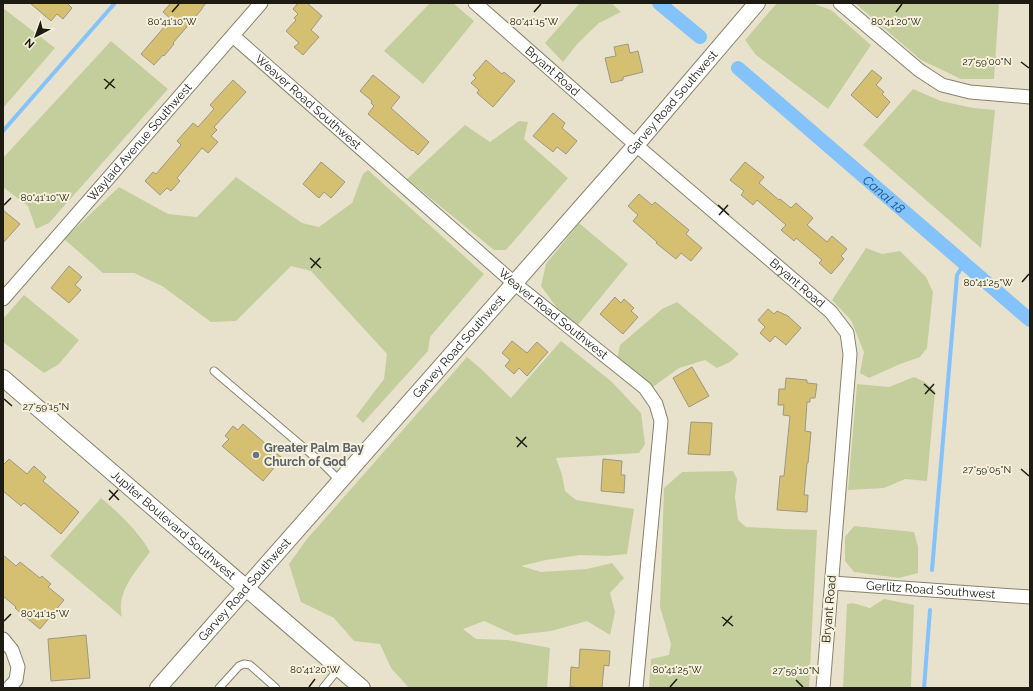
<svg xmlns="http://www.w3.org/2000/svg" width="1033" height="691" font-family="Raleway,sans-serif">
	<rect width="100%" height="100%" fill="#e8e2cc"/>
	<path fill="#c4ce9d" d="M 430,3 L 453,3 L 474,21 L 423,84 L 384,51 Z
		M 580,3 L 611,3 L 621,12 L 599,23 L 578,43 L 563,62 L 545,43 Z
		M 777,3 L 812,3 L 831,10 L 871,45 L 828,109 L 756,55 L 745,40 Z
		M 855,3 L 999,3 L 994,79 L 961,79 L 921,60 Z
		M 3,8 L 55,48 L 3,108 Z
		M 111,41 L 168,89 L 49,223 L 36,229 L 28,206 L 3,187 L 3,158 Z
		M 913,89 L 941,101 L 973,108 L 995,110 L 981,248 L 863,145 Z
		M 519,121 L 528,122 L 524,139 L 568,178 L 506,250 L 494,250 L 407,179 L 465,125 L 490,142 Z
		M 368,170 L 484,274 L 430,337 L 428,351 L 363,423 L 356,416 L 384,379 L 387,354 L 311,271 L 291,266 L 236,321 L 211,322 L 162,286 L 134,273 L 103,273 L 64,239 L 119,187 L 168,214 L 197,217 L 236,177 L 302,223 L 319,227 L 352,203 L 363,174 Z
		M 579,223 L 628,264 L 578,325 L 557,308 L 541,286 L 546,264 Z
		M 866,248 L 882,254 L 900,251 L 926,277 L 933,292 L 927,348 L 920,357 L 900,364 L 869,378 L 860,373 L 864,352 L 851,320 L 832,300 Z
		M 24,295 L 79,340 L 59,364 L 44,373 L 3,342 L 3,319 Z
		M 677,302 L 739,354 L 730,362 L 717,368 L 705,360 L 679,368 L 650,389 L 617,360 L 620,345 L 662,309 Z
		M 561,341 L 612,382 L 641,413 L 645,444 L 639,453 L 556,458 L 562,475 L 565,491 L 576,500 L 634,509 L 627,554 L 608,556 L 580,555 L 546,560 L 521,566 L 541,572 L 587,569 L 612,563 L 624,578 L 610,593 L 615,612 L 610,635 L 587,621 L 551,631 L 515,635 L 484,621 L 463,629 L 476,639 L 508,640 L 550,648 L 547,688 L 409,688 L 391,668 L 380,644 L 354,641 L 334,618 L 301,602 L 289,564 L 307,539 L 467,357 L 480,368 L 511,398 Z
		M 914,377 L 925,382 L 935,391 L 927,481 L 905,479 L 884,488 L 848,490 L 857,384 L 889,387 Z
		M 733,471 L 737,479 L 735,497 L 738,520 L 746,527 L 784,529 L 817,530 L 809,688 L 649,688 L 651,659 L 669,655 L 671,644 L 660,607 L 664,488 L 682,472 Z
		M 101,498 C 118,512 140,533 150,552 C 136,571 116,592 122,617 L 50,556 Z
		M 854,526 L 914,532 L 918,547 L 918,573 L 899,578 L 854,572 L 845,561 L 845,537 Z
		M 884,599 L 914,605 L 911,688 L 843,688 L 847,604 L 853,603 L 870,608 Z"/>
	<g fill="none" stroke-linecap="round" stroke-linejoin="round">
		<path stroke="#83c2fa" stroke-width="4" d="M 3,131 L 115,3
			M 932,570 L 957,275 L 964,264
			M 924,688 L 930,610"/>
		<g stroke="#83c2fa" stroke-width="14">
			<path d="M 659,3 L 700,37"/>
			<path id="s1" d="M 738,68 L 1030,320"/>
		</g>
	</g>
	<path fill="#d5c071" stroke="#9e9883" d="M 30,3 L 67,3 L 72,8 L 63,19 L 57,14 L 51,21 Z
		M 171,3 L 206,3 L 202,8 L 202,9 L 173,43 L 174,44 L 164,56 L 163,55 L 154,65 L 141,54 L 171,19 L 163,12 Z
		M 298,3 L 307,3 L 322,16 L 311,30 L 319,37 L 303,55 L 294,47 L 299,43 L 286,31 L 296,20 L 294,18 L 298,14 L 293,9 Z
		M 628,44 L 630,53 L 638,51 L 643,72 L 623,77 L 623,80 L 611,83 L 605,58 L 616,56 L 614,47 Z
		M 486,60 L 502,74 L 504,72 L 515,81 L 493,107 L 477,93 L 479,90 L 471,83 L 476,78 L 473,75 Z
		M 872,70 L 882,78 L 876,85 L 884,92 L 882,94 L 890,102 L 877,118 L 851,95 Z
		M 373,75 L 400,97 L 391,108 L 429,142 L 418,155 L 413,150 L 412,151 L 368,114 L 374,106 L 371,103 L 372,101 L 360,91 Z
		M 233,80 L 246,92 L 214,127 L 217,130 L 211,136 L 218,142 L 208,153 L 202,148 L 177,178 L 180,181 L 171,191 L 167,188 L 160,195 L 145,181 L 153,172 L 156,174 L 181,145 L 177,141 L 193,123 L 198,127 L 214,109 L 210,105 Z
		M 553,113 L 565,123 L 562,128 L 577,141 L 566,154 L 557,147 L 553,152 L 533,136 Z
		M 321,162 L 345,182 L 331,198 L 324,192 L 319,198 L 303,184 Z
		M 745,162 L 764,177 L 759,183 L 779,200 L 780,199 L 791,208 L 796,203 L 813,218 L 807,225 L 827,242 L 832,236 L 847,249 L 841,256 L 844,259 L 831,274 L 819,263 L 822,260 L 796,238 L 794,241 L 781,230 L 786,225 L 757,200 L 753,205 L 741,195 L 744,191 L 730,180 Z
		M 639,194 L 652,205 L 655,202 L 689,230 L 686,234 L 702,248 L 691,261 L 681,253 L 676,259 L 656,243 L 657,242 L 633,221 L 638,215 L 628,206 Z
		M 3,210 L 20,224 L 3,243 Z
		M 69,266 L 82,277 L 75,285 L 81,290 L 69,303 L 51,288 Z
		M 615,297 L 621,303 L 624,299 L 634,308 L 631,311 L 638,317 L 623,334 L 600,314 Z
		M 768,309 L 774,314 L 777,311 L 788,316 L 801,328 L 786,345 L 775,336 L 770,342 L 760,333 L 765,327 L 758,320 Z
		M 512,341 L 527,353 L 537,342 L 548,352 L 527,376 L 519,368 L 514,374 L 505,366 L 510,360 L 502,353 Z
		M 692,367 L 709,396 L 689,407 L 673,378 Z
		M 786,378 L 807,380 L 807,383 L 817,384 L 815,398 L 810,398 L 810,402 L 807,402 L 805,431 L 811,432 L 808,463 L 807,463 L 804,495 L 808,495 L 807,512 L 777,510 L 780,476 L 784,476 L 790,416 L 783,415 L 784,405 L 778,405 L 779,389 L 785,389 Z
		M 691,422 L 712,423 L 710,455 L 688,454 Z
		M 243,424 L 282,458 L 263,481 L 222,446 L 229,439 L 225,436 L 233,426 L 238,430 Z
		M 9,459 L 27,474 L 34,466 L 46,477 L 43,481 L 79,512 L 61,534 L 24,503 L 21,506 L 3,491 L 3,465 Z
		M 603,459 L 622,461 L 621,475 L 625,475 L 624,493 L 601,491 Z
		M 3,555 L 16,566 L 20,562 L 40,578 L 42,576 L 51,584 L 48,587 L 64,600 L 40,629 L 15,608 L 16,607 L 3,596 Z
		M 86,635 L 90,678 L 51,681 L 48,639 Z
		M 580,649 L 610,651 L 609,666 L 604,665 L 602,688 L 586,688 L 570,687 L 571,667 L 579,668 Z"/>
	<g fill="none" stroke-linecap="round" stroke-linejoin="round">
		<g stroke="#88826d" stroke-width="9">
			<path id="service" d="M 214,371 L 323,464 L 340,481
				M 219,688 L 239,666 L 244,664 L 250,665 L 276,688
				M 323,688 L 339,668"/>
		</g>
		<g stroke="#88826d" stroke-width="15">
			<g id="minor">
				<path id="s2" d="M 475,3 L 636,145 L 831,312 L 847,333 L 850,354 L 823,688"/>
				<path d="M 840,3 L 919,70 L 942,85 L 970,92 L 1030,97"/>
				<path id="s3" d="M 233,36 L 514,283 L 645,388 L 656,404 L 661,421 L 636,688"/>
				<path id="s4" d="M 3,299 L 261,3"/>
				<path id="s5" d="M 832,583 L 1030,597"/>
				<path d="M 3,639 L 12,650 L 18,667 L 16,680 L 9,688"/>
			</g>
		</g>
		<g stroke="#88826d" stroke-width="18">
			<g id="tertiary">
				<path id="s6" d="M 3,378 L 362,688"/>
				<path id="s7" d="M 158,688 L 636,145 L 757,3"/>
			</g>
		</g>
		<use href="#service" stroke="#fff" stroke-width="7"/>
		<use href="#minor" stroke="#fff" stroke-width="13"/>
		<use href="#tertiary" stroke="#fff" stroke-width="16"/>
	</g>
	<path fill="none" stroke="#1d1b12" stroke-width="1.5" d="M 172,12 L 179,4M 534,12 L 541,4M 896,12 L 902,4M 1021,62 L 1029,68M 104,79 L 115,88M 105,89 L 114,79M 4,205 L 11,198M 718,205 L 729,215M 719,215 L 728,205M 310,258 L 321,268M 311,268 L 320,258M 1022,282 L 1029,274M 924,384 L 935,394M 925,394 L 934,384M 4,399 L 12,406M 516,437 L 527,447M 517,447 L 526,437M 1021,469 L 1029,476M 109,490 L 119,500M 109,500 L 118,490M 722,617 L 733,626M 4,621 L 11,614M 723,626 L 732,616M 796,680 L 803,687M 309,687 L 315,679M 670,687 L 677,679"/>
	<circle fill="#6b7280" stroke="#f5f0d9" stroke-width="1.5" cx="256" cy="455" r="4"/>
	<g text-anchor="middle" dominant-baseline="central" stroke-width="4" stroke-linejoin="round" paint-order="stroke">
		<g font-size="12" fill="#1d1b12" stroke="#f5f0d9">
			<text stroke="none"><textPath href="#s2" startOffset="103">Bryant Road</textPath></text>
			<text stroke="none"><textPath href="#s3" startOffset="100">Weaver Road Southwest</textPath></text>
			<text stroke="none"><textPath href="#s7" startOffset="779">Garvey Road Southwest</textPath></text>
			<text stroke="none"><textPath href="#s4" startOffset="208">Waylaid Avenue Southwest</textPath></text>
			<text stroke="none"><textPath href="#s2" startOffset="427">Bryant Road</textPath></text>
			<text stroke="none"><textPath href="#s3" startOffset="424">Weaver Road Southwest</textPath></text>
			<text stroke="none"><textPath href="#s7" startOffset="455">Garvey Road Southwest</textPath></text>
			<text stroke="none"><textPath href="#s6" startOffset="225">Jupiter Boulevard Southwest</textPath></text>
			<text stroke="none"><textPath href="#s7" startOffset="131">Garvey Road Southwest</textPath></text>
			<text stroke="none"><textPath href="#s5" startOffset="99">Gerlitz Road Southwest</textPath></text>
			<text transform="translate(829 609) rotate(-85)">Bryant Road</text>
		</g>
		<g font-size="12" font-weight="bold" fill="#5b616d" stroke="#f5f0d9" text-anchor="start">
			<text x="264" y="448">Greater Palm Bay<tspan x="264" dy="14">Church of God</tspan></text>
		</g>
		<g font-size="13" font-style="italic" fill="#105789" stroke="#f5f0d9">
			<text stroke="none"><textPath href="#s1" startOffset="193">Canal 18</textPath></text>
		</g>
	</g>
	<g font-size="10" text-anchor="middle" fill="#1d1b12" stroke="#f5f0d9" stroke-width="4" stroke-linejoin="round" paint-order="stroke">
		<text x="172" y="25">80°41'10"W</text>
		<text x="534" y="25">80°41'15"W</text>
		<text x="896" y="25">80°41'20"W</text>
		<text x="987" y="65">27°59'00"N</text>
		<text x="45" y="201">80°41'10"W</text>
		<text x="988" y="286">80°41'25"W</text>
		<text x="46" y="410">27°59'15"N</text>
		<text x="987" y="473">27°59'05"N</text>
		<text x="45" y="617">80°41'15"W</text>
		<text x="315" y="673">80°41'20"W</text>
		<text x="677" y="673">80°41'25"W</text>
		<text x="796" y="674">27°59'10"N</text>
	</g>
	<rect width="1033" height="691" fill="none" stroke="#1d1b12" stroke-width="8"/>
	<g transform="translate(36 36) rotate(221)" stroke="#f5f0d9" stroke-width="3" paint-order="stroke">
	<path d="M0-3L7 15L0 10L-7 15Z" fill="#1d1b12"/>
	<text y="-6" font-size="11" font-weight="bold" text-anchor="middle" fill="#1d1b12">N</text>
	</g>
</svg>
